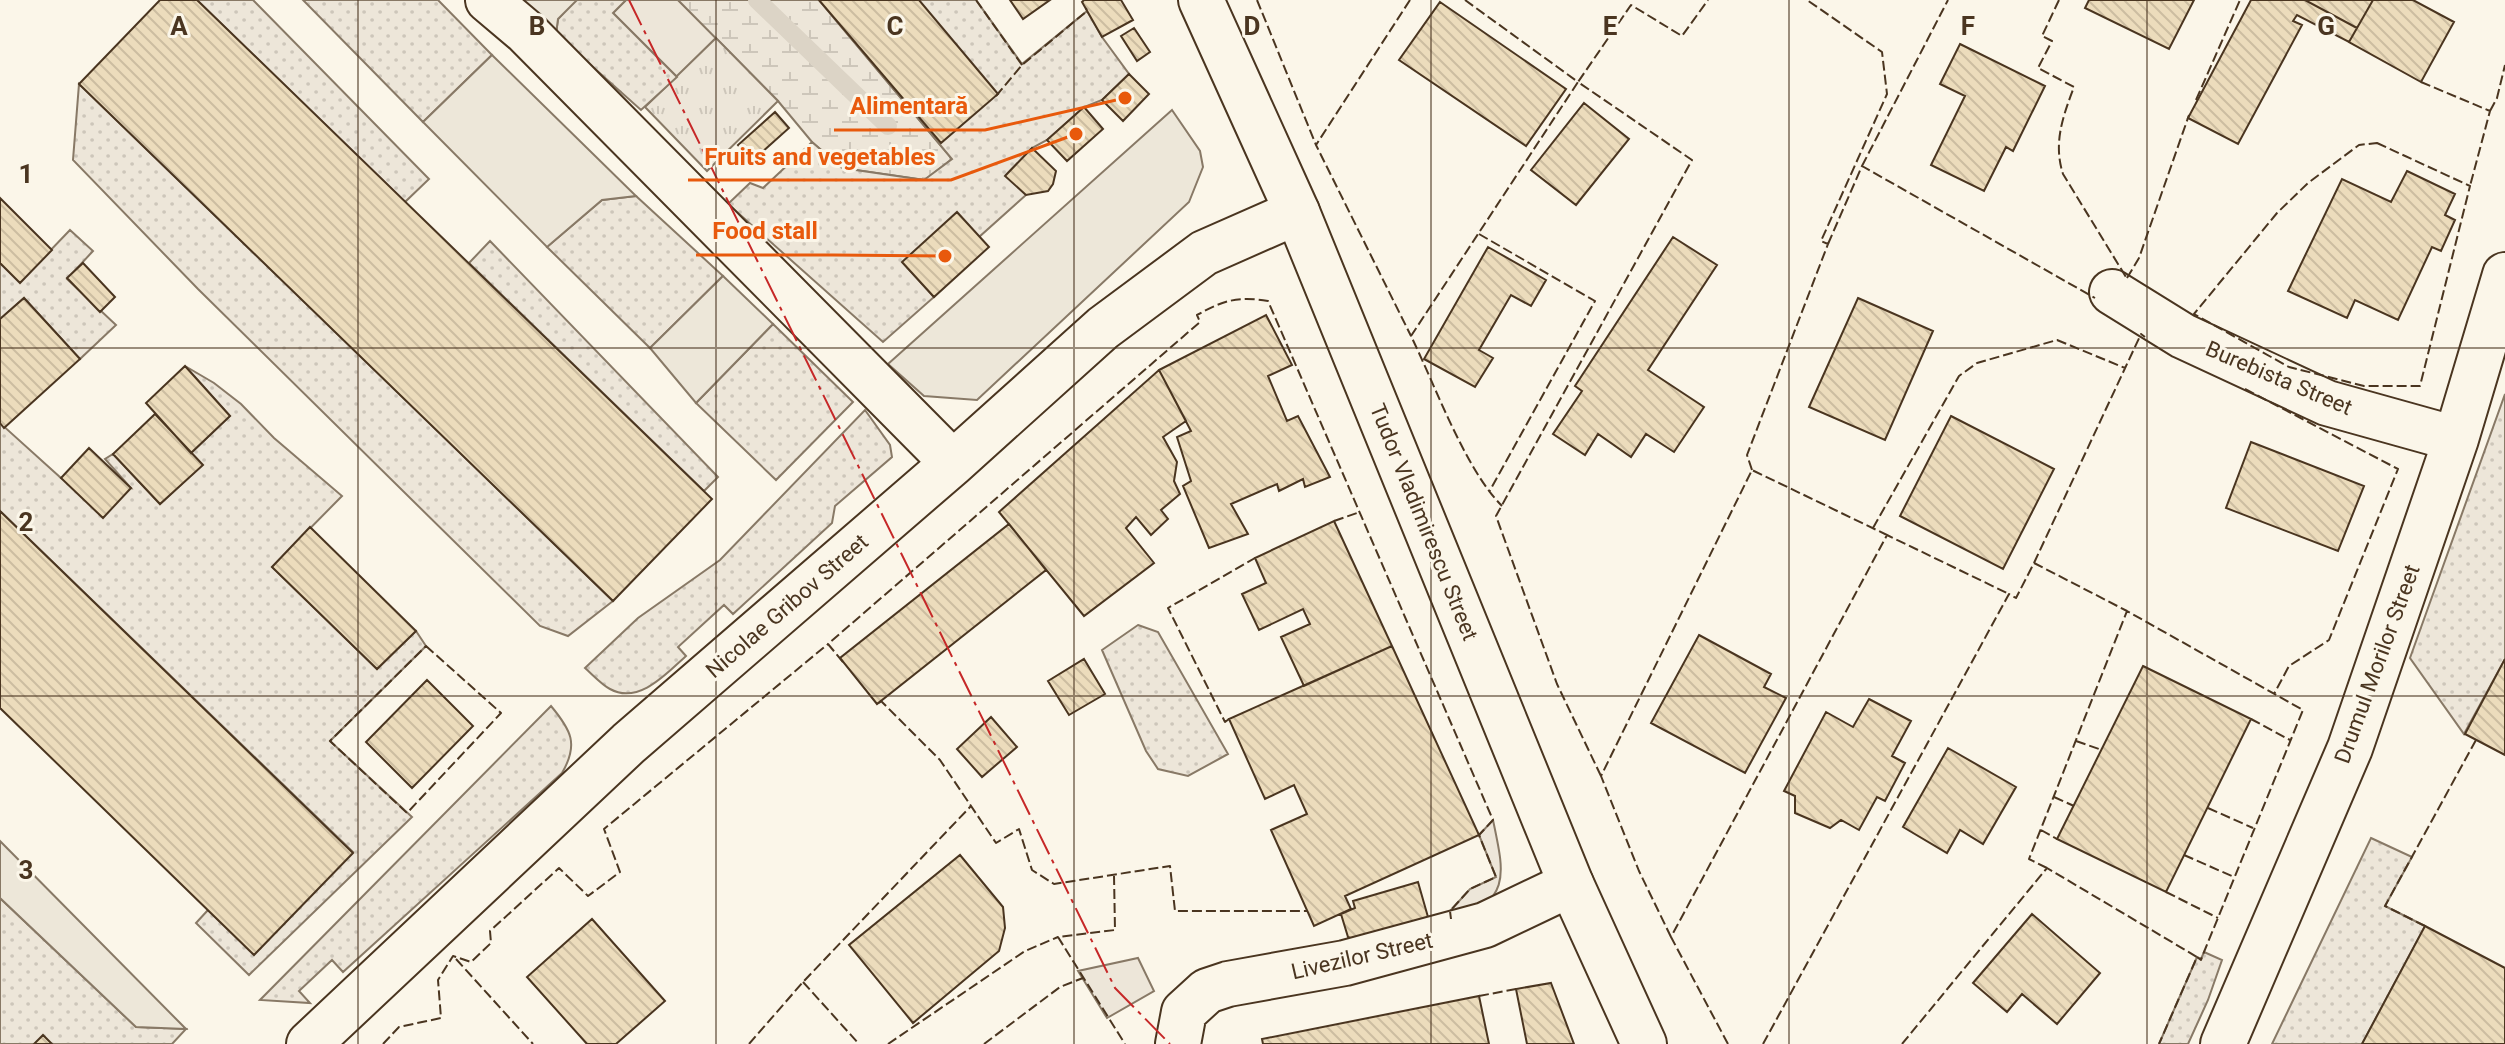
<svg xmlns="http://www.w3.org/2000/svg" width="2505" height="1044" font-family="Roboto,sans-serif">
	<defs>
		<pattern id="wetland-marsh" width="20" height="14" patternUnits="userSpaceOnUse" patternTransform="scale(2)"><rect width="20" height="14" fill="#ede6d9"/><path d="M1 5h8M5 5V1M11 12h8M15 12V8" fill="none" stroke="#cdc6ba"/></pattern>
		<pattern id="park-tufts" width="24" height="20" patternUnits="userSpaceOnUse" patternTransform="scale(2)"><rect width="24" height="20" fill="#ede6d9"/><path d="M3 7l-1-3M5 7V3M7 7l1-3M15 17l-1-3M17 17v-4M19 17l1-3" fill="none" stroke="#cdc6ba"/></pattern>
		<pattern id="garden-dots" width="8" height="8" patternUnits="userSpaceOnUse" patternTransform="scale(2)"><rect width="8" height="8" fill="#ede6d9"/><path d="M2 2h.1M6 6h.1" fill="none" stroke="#cdc6ba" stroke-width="1.8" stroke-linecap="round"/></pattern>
		<pattern id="building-back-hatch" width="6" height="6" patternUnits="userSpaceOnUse" patternTransform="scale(2)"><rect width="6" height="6" fill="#ecdcbc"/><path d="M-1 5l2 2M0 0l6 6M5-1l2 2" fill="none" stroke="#ccbda1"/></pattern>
	</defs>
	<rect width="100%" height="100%" fill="#fbf6e9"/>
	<path fill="#ede6d9" stroke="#887966" stroke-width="2" d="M 626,0 L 678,0 L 716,38 L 677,77 L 613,13 Z
		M 1493,820 C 1505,877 1511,898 1451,925 L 1450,911 L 1470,889 L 1496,877 L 1479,835 Z
		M 1138,958 L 1154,991 L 1107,1018 L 1078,971 Z"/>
	<path fill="url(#wetland-marsh)" stroke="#887966" stroke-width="2" d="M 678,0 L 819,0 L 952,159 L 925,180 L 842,168 L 812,142 L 778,101 Z"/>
	<path fill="url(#park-tufts)" stroke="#887966" stroke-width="2" d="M 716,38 L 778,101 L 707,171 L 645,107 Z"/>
	<path fill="url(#garden-dots)" stroke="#887966" stroke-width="2" d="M 197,0 L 253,0 L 429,179 L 405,202 Z
		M 303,0 L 438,0 L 492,55 L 423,122 Z
		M 575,0 L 626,0 L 613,13 L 677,77 L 641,110 L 556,34 L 558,19 Z
		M 819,0 L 976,0 L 1022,64 L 1087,11 L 1102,37 L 1129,74 L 1102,100 L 1084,107 L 1047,140 L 1032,148 L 1006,175 L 1026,195 L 979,237 L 903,263 L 934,297 L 883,342 L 728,204 L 750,183 L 763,188 L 812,142 L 842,168 L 924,180 L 952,159 Z
		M 79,84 L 613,601 L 568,636 L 540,626 L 198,289 L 73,160 Z
		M 636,196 L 723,276 L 650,348 L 547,247 L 602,200 Z
		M 70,230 L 93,251 L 67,279 L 116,325 L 80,359 L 24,298 L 0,319 L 0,263 L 20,282 Z
		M 490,241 L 718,477 L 704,491 L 469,263 Z
		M 773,324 L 853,402 L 776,480 L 696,403 Z
		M 185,366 L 214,383 L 241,404 L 274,438 L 342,496 L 272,567 L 377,669 L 416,631 L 426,646 L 330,741 L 412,817 L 249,975 L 196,923 L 208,910 L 254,954 L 353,852 L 0,511 L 0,423 L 61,478 L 131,488 L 105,459 L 113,454 L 160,504 L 202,465 L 191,453 L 230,416 Z
		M 2505,394 L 2505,659 L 2464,734 L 2410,658 Z
		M 865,410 L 890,445 L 892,457 L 835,506 L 832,523 L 733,614 L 724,605 L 678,647 L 686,656 C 667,673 639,705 610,689 C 601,684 593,675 585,668 L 638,618 L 720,560 Z
		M 1138,625 L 1158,632 L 1228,754 L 1188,776 L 1158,769 L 1146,751 L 1102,650 Z
		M 551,706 C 571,730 579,744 562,773 L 343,972 L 332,960 L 299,991 L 310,1003 L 260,1000 Z
		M 2371,838 L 2412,857 L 2385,906 L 2425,926 L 2362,1044 L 2272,1044 Z
		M 0,898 L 136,1027 L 186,1029 L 172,1044 L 0,1044 Z
		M 2204,952 L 2222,960 L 2208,1000 L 2188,1044 L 2159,1044 L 2197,957 L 2201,959 Z"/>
	<path fill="#ede7d9" stroke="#887966" stroke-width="2" d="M 520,0 L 575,0 L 576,1 L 558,19 L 556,34 Z
		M 492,55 L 636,196 L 602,200 L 547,247 L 423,122 Z
		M 1172,110 L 1200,151 L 1203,167 L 1189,202 L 977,400 L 924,396 L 888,364 Z
		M 723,276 L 773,324 L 696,403 L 650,348 Z
		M 0,841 L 186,1029 L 136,1027 L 0,898 Z"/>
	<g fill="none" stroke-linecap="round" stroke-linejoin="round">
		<path stroke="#dcd4c6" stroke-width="18" d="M 757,0 L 888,126"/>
	</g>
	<path fill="url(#building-back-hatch)" stroke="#4a3520" stroke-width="2" d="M 160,0 L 197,0 L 712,499 L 613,601 L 79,84 Z
		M 819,0 L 919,0 L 998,94 L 941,143 Z
		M 1010,0 L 1050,0 L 1023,19 Z
		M 1084,0 L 1121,0 L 1133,20 L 1102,37 L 1082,2 Z
		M 2089,0 L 2194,0 L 2169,49 L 2085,8 Z
		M 2251,0 L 2305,0 L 2357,28 L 2349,42 L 2297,15 L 2293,21 L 2302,25 L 2238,144 L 2188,118 Z
		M 2305,0 L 2373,0 L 2357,28 Z
		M 2373,0 L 2413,0 L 2454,22 L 2421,82 L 2349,42 Z
		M 1440,2 L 1566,89 L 1526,146 L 1399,60 Z
		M 1134,28 L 1150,52 L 1137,61 L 1121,36 Z
		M 1960,44 L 2045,86 L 2013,151 L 2006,147 L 1984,191 L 1931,165 L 1965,96 L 1940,84 Z
		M 1129,74 L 1149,94 L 1123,121 L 1102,100 Z
		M 1584,103 L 1629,139 L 1576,205 L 1531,170 Z
		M 1084,107 L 1103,129 L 1067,161 L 1047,140 Z
		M 775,112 L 789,128 L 752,161 L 738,145 Z
		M 1032,148 L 1056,171 L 1053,184 L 1048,191 L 1026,195 L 1005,176 Z
		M 2407,171 L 2455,194 L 2445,215 L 2455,220 L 2441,251 L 2432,247 L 2398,320 L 2355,300 L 2347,318 L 2288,291 L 2342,179 L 2391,202 Z
		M 0,198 L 52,250 L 20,283 L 0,263 Z
		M 957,212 L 989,247 L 934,297 L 902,262 Z
		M 1673,237 L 1717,265 L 1648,370 L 1704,407 L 1674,452 L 1646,434 L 1631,457 L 1598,434 L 1585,455 L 1553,434 L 1582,391 L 1575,386 Z
		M 1488,247 L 1546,280 L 1531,306 L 1511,295 L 1479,350 L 1493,358 L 1475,387 L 1424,359 Z
		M 83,263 L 115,297 L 100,312 L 67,278 Z
		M 24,298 L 80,359 L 4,428 L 0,423 L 0,319 Z
		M 1858,298 L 1933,331 L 1885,440 L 1809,407 Z
		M 1266,315 L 1292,365 L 1268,376 L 1287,421 L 1298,416 L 1330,477 L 1305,487 L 1303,479 L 1279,491 L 1277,484 L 1231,504 L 1248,534 L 1209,548 L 1183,486 L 1191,481 L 1177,437 L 1191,431 L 1159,370 Z
		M 185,366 L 230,416 L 191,453 L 146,403 Z
		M 1159,370 L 1186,421 L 1163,437 L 1177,462 L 1174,481 L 1180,494 L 1161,510 L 1168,519 L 1151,535 L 1136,517 L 1126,528 L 1154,563 L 1084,616 L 999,512 Z
		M 155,414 L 203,465 L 160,504 L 113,454 Z
		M 1951,416 L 2054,469 L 2003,569 L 1900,516 Z
		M 2251,442 L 2364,486 L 2338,551 L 2226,508 Z
		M 89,448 L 131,488 L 103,518 L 61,478 Z
		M 0,511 L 353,853 L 254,955 L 0,708 Z
		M 1334,521 L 1392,646 L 1304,686 L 1281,637 L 1310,624 L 1303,609 L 1259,630 L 1242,594 L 1266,583 L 1255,558 Z
		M 1009,524 L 1046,570 L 877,704 L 840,658 Z
		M 310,527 L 416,631 L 377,669 L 272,567 Z
		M 1699,635 L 1771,674 L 1764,687 L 1786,698 L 1745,773 L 1651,723 Z
		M 1392,646 L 1479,835 L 1345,896 L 1351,909 L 1314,926 L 1271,830 L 1307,814 L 1294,785 L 1265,799 L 1229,719 Z
		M 1084,659 L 1105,694 L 1069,715 L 1048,681 Z
		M 2505,659 L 2505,755 L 2465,734 Z
		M 2143,666 L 2251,719 L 2166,892 L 2057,839 Z
		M 427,680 L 473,726 L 412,788 L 366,742 Z
		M 1869,699 L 1911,721 L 1892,756 L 1905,763 L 1885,801 L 1877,797 L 1859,830 L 1841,820 L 1830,828 L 1795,813 L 1795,796 L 1784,791 L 1826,712 L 1853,727 Z
		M 991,717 L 1017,747 L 982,777 L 957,749 Z
		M 1948,748 L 2016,787 L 1983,844 L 1960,830 L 1947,853 L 1903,827 Z
		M 960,855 L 1003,907 L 1005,928 L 999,951 L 913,1023 L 849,945 Z
		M 1418,882 L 1430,924 L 1362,943 L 1348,937 L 1341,914 L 1355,908 L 1353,901 Z
		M 2032,914 L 2100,973 L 2057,1024 L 2022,994 L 2007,1012 L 1973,983 Z
		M 592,919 L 665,1001 L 616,1044 L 587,1044 L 527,977 Z
		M 2425,926 L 2505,968 L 2505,1044 L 2362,1044 Z
		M 1551,983 L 1574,1044 L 1527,1044 L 1516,989 Z
		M 1479,996 L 1489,1044 L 1263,1044 L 1262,1039 Z
		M 43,1035 L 52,1044 L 34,1044 Z"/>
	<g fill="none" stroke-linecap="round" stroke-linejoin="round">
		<g stroke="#4a3520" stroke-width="48">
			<path id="minor" d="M 488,0 L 526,32 L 953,463
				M 2112,292 L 2183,336 L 2327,403 L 2456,439
				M 309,1044 L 629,743 L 953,463 L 1103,328 L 1204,253 L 1297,212
				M 1178,1044 L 1184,1012 L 1207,991 L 1228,984 L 1345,963 L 1485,925 L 1571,884
				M 2223,1044 L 2350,748 L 2456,439 L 2505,275"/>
		</g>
		<g stroke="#4a3520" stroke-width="48">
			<path id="major" d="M 1201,0 L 1297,212 L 1571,884 L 1644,1044"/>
		</g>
		<use href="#minor" stroke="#fbf6e9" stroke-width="44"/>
		<use href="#major" stroke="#fbf6e9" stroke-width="44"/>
		<path stroke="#4a3520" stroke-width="2" stroke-dasharray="10 4" stroke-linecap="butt" d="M 976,0 L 1022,65
			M 1257,0 L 1316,145
			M 1410,0 L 1316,145 L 1411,336
			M 1465,0 L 1578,82 L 1411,336 C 1435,385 1465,469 1502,506
			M 2059,0 L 2042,36 L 2052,41 L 2038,68 L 2074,87 C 2063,116 2053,143 2063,174 L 2126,277
			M 2421,82 L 2490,111 L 2470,186
			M 996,96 L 1022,65 L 1087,11 L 1086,8
			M 2196,100 L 2240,0
			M 2490,111 L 2497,98 L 2505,65
			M 2377,143 L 2470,186 L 2420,386 L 2364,386 L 2289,367 L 2194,314 L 2277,213 L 2308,183 L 2359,145 Z
			M 1862,166 L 1948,0
			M 1479,234 L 1595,301 L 1489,492
			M 1828,244 L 1862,166 L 2095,298
			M 2127,278 L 2139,258 L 2189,115
			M 2245,389 L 2398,469 L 2329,640 L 2289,666 L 2274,694
			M 1752,470 L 1747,455 L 1828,244 L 1821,241 L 1887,94 L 1882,52 L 1807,0
			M 1334,521 L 1360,512
			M 1873,528 L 1959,376 L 1977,363 L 2057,340 L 2125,368
			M 2034,563 L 2141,334 L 2145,337
			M 426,646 L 501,713 L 407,813 L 330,741 Z
			M 843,662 L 828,644 L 1200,322 L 1197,315 C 1224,300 1238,296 1268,301 L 1493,820 L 1479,835 L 1496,877 L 1470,889 L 1450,911 L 1451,919
			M 879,703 L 881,701 L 940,760 L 996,843 L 1019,829 L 1032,870 L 1054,884 L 1170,866 L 1175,911 L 1307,911
			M 1229,719 L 1225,722 L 1168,608 L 1255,558
			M 2251,719 L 2290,740
			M 2076,741 L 2102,750
			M 1601,776 L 1557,684 L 1496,516 L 1692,160 L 1578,82 L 1631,5 L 1682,36 L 1708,0
			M 2054,797 L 2074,806
			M 2208,808 L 2253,828
			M 2041,830 L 2057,839
			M 2184,855 L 2234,877
			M 2047,868 L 2029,859 L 2127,611 L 2303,710 L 2204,952 L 2201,960 L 2197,957
			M 1114,875 L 1115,930 L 1058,937 L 1125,1044
			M 2166,892 L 2218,918
			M 2425,926 L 2385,906 L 2476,740
			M 1671,937 L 1639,871 L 1601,776 L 1752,470 L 1887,535
			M 456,959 L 533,1044
			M 803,982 L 859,1044
			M 1479,996 L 1516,989
			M 383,1044 L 399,1027 L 441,1018 L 438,980 L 453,956 L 471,962 L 491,943 L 490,931 L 559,868 L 588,896 L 620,872 L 604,829 L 828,644
			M 749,1044 L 803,982 L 971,806
			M 888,1044 L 1025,951 L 1058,937
			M 984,1044 L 1060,987 L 1083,978
			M 1728,1044 L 1671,937 L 1887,535 L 2009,594
			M 1763,1044 L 2009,594 L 2016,598 L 2034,563 L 2127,611
			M 1902,1044 L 2047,868 L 2197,957 L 2159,1044"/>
		<path stroke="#c62828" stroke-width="2" stroke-dasharray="28 6 4 6" stroke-linecap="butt" d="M 629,0 L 1115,988 L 1170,1044"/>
	</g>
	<path fill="none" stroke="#4a3520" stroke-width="2" stroke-opacity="0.55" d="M 358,0 L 358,1044M 716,0 L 716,1044M 1074,0 L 1074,1044M 1431,0 L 1431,1044M 1789,0 L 1789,1044M 2147,0 L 2147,1044M 0,348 L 2505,348M 0,696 L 2505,696"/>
	<g text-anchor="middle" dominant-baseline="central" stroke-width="6" stroke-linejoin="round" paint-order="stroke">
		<g font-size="22" fill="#4a3520" stroke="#fbf6e9">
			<text transform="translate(2279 378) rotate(23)">Burebista Street</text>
			<text transform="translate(1424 522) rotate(68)">Tudor Vladimirescu Street</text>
			<text transform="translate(787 606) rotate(-41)">Nicolae Gribov Street</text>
			<text transform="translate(2377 664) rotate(-70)">Drumul Morilor Street</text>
			<text transform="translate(1362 956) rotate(-13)">Livezilor Street</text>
		</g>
	</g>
	<g font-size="26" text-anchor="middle" font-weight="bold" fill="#4a3520" stroke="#fbf6e9" stroke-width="6" stroke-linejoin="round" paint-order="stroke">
		<text x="179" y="35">A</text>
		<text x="537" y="35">B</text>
		<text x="895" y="35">C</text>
		<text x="1252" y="35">D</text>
		<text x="1610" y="35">E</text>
		<text x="1968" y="35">F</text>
		<text x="2326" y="35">G</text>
		<text x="26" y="183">1</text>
		<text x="26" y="531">2</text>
		<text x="26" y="879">3</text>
	</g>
	<path fill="none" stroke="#e8590c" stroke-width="3" d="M1125 98L985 130H834M1076 134L951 180H688M945 256L833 255H696"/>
	<g fill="#e8590c" stroke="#fbf6e9" stroke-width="3">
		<circle cx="1125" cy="98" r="8"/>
		<circle cx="1076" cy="134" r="8"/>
		<circle cx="945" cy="256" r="8"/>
	</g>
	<g font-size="24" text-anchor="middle" font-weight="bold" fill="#e8590c" stroke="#fbf6e9" stroke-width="6" stroke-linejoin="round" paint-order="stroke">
		<text x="909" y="114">Alimentară</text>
		<text x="820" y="165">Fruits and vegetables</text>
		<text x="765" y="239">Food stall</text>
	</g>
</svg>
